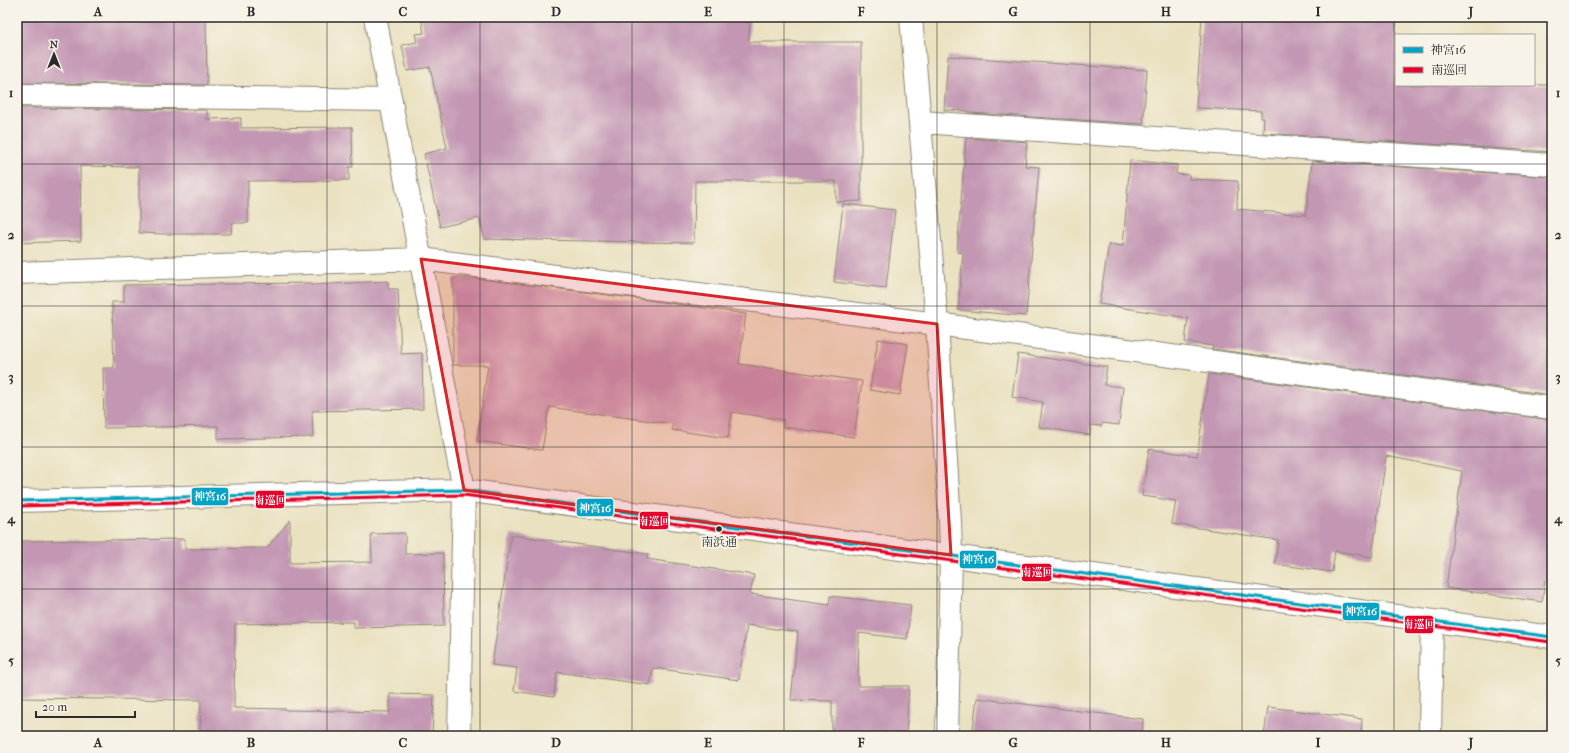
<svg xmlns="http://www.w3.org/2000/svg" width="1569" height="753" font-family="'IM FELL French Canon','Noto Serif JP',serif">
	<rect width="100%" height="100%" fill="#f7f3e8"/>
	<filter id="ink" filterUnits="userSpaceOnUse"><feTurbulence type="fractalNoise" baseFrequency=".025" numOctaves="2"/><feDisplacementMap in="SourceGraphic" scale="8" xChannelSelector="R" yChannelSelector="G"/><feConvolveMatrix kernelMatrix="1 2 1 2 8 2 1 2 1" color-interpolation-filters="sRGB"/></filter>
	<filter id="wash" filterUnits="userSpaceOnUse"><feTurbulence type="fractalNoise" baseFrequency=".012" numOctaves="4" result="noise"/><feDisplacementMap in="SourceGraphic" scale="16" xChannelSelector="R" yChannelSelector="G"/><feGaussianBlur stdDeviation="0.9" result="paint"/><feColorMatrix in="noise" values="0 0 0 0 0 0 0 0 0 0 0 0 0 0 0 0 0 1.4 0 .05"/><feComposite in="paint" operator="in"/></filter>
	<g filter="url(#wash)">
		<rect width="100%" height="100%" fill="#eae1c0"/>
		<g id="blocks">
			<path fill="#c396b3" d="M 17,17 L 206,17 L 207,85 L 17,83 Z
				M 421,17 L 750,17 L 749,42 L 861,42 L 861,201 L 836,202 L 836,181 L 695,181 L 694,243 L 484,239 L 480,218 L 440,227 L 424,154 L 447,148 L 430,67 L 407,71 L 402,45 L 417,42 L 415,34 L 424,33 Z
				M 1202,17 L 1396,17 L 1396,85 L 1552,85 L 1552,152 L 1263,133 L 1264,118 L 1261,118 L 1261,111 L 1196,108 Z
				M 948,56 L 1147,70 L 1143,124 L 969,113 L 969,111 L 944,110 Z
				M 17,108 L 207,110 L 207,119 L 241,118 L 241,128 L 352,127 L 353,167 L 349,167 L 349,180 L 248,181 L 248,223 L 232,223 L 231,234 L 166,234 L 139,233 L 139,167 L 80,166 L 81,241 L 17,243 Z
				M 966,138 L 1027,142 L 1025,166 L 1039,167 L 1026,316 L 958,310 L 963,253 L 957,252 Z
				M 1130,160 L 1177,165 L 1176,174 L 1189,175 L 1189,179 L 1238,181 L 1237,209 L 1306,215 L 1312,161 L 1552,177 L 1552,395 L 1212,349 L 1213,346 L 1185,342 L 1188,318 L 1099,304 L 1109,244 L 1123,246 Z
				M 843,204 L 895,210 L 886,288 L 834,282 Z
				M 453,278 L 473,278 L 648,300 L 746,314 L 739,364 L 862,381 L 854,437 L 783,427 L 784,420 L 732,412 L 728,438 L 672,430 L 673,424 L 549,407 L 542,450 L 477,441 L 488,365 L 453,365 Z
				M 388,281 L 388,289 L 398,289 L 401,354 L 422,353 L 423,409 L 312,411 L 313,437 L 218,439 L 218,426 L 104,428 L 103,368 L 114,368 L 112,302 L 124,302 L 124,285 L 311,283 L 311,285 Z
				M 878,339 L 908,344 L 900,395 L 870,390 Z
				M 1018,354 L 1107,367 L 1104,385 L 1123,387 L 1119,425 L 1102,423 L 1102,426 L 1091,425 L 1090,435 L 1039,427 L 1043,402 L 1012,397 Z
				M 1209,374 L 1552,420 L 1552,581 L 1545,580 L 1542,602 L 1446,588 L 1462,471 L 1386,456 L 1372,557 L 1335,551 L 1332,572 L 1275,564 L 1278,540 L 1172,524 L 1176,501 L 1142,496 L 1149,449 L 1197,456 Z
				M 290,520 L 290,563 L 372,562 L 371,534 L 405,533 L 405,554 L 443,553 L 444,626 L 354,628 L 354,622 L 235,624 L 234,708 L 286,709 L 286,710 L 390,712 L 390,694 L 434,695 L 432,736 L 209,736 L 209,730 L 200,730 L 201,700 L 17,698 L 17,541 L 185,539 L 185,549 L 267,548 Z
				M 511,535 L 648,554 L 647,559 L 754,575 L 750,594 L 829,605 L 830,596 L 911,605 L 907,639 L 859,633 L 858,686 L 909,686 L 906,736 L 832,736 L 832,701 L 791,700 L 798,632 L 747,625 L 739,680 L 653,668 L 650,685 L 557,672 L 554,697 L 514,691 L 517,668 L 492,665 Z
				M 977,698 L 1143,719 L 1142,736 L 972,736 Z
				M 1268,707 L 1362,719 L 1361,736 L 1264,736 Z"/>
		</g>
	</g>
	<g filter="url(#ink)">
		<use href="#blocks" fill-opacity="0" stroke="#8a8676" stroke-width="1"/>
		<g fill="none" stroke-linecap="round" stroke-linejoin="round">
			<g stroke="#8a8676" stroke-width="24">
				<path id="street" d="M 375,17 L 464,490 L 459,736
					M 17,95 L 391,100
					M 921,122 L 1552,165
					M 17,273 L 421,259 L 937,324 L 1552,408
					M 947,736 L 951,555
					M 1430,736 L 1432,621"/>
			</g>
			<g stroke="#8a8676" stroke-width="24">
				<path id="secondary" d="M 911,17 L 937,324 L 950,521 L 951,555
					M 17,501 L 464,490 L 1552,637"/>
			</g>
			<use href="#street" stroke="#fff" stroke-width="22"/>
			<use href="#secondary" stroke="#fff" stroke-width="22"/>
			<g stroke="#f7f3e8" stroke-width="6">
				<path id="bus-1" d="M 17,501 L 464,490 L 1552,637"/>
			</g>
			<g stroke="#f7f3e8" stroke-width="6">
				<path id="bus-2" d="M 17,506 L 464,495 L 1551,642"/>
			</g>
			<use href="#bus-1" stroke="#02a3c6" stroke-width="3"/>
			<use href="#bus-2" stroke="#e4002b" stroke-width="3"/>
		</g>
	</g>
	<path fill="#d62828" fill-opacity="0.2" stroke="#d62828" stroke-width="3" stroke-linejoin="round" d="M 421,259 L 937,324 L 951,555 L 464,490 Z"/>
	<path fill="none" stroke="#2b2b2b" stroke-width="1" stroke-opacity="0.55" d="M 174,17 L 174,736M 327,17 L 327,736M 480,17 L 480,736M 632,17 L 632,736M 784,17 L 784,736M 937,17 L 937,736M 1090,17 L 1090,736M 1242,17 L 1242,736M 1394,17 L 1394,736M 17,164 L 1552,164M 17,306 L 1552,306M 17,447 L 1552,447M 17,589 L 1552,589"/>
	<circle fill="#2b2b2b" stroke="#f7f3e8" stroke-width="1.5" cx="719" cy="529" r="3.5"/>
	<g text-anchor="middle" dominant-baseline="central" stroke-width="4" stroke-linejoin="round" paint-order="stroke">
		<g font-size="12" fill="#2b2b2b" stroke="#f7f3e8">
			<text x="719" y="542">南浜通</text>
		</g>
	</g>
	<g stroke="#f7f3e8" stroke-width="1.5">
		<rect x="191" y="487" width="38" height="19" rx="4" fill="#02a3c6"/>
		<rect x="255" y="490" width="30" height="19" rx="4" fill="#e4002b"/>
		<rect x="576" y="498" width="38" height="19" rx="4" fill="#02a3c6"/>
		<rect x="639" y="511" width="30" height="19" rx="4" fill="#e4002b"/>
		<rect x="959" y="550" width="38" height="19" rx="4" fill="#02a3c6"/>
		<rect x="1021" y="563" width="31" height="19" rx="4" fill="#e4002b"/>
		<rect x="1342" y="602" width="38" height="19" rx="4" fill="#02a3c6"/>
		<rect x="1404" y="615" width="30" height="19" rx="4" fill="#e4002b"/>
	</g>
	<g font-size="11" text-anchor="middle" font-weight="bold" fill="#fff">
		<text x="210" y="500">神宮16</text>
		<text x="270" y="504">南巡回</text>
		<text x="595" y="512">神宮16</text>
		<text x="654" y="525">南巡回</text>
		<text x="978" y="563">神宮16</text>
		<text x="1037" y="576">南巡回</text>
		<text x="1361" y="615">神宮16</text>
		<text x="1419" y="628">南巡回</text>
	</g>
	<rect width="1569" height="753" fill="none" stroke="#f7f3e8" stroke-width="44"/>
	<rect x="1395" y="34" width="140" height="52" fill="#f7f3e8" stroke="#a5a39c"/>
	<rect x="1403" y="47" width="20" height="6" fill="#02a3c6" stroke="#a5a39c"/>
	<text x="1431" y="54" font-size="12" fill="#2b2b2b">神宮16</text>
	<rect x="1403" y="67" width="20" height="6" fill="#e4002b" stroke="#a5a39c"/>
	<text x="1431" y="74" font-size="12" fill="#2b2b2b">南巡回</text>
	<g transform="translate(54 54)" stroke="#f7f3e8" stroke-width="3" paint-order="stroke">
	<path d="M0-3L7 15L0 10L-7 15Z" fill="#2b2b2b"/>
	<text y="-6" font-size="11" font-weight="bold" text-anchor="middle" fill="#2b2b2b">N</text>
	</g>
	<path d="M36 711v6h99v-6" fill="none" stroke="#2b2b2b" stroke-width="2"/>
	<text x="42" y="711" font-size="12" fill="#2b2b2b" stroke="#f7f3e8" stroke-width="3" paint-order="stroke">20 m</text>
	<rect x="22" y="22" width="1525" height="709" fill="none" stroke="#2b2b2b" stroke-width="1.5"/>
	<g font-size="13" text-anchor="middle" font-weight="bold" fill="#2b2b2b">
		<text x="98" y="16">A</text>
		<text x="251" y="16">B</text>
		<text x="403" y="16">C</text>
		<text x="556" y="16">D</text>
		<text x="708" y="16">E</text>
		<text x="861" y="16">F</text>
		<text x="1013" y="16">G</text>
		<text x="1166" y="16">H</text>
		<text x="1318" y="16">I</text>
		<text x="1471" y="16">J</text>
		<text x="11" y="97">1</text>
		<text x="1558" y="97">1</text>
		<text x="11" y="239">2</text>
		<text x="1558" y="239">2</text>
		<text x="11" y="381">3</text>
		<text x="1558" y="381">3</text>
		<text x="11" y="523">4</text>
		<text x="1558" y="523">4</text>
		<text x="11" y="665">5</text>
		<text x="1558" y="665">5</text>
		<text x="98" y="747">A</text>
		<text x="251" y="747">B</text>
		<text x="403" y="747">C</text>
		<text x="556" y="747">D</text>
		<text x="708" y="747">E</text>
		<text x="861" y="747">F</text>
		<text x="1013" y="747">G</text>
		<text x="1166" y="747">H</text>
		<text x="1318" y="747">I</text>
		<text x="1471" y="747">J</text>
	</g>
</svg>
